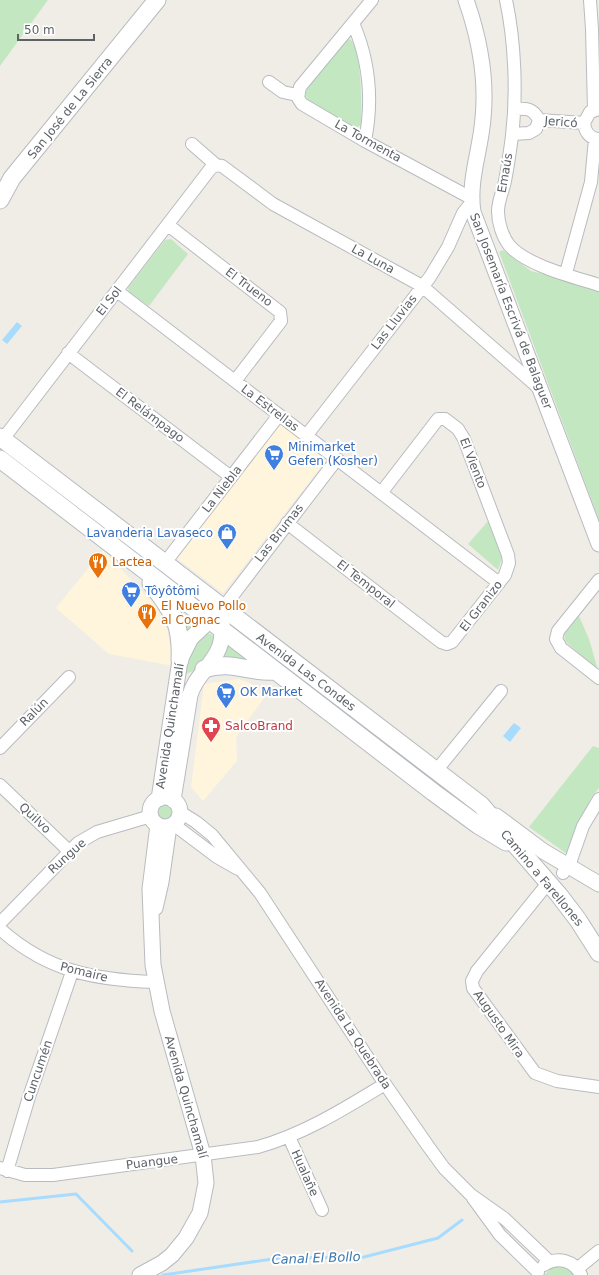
<svg xmlns="http://www.w3.org/2000/svg" width="599" height="1275" font-family="'DejaVu Sans',sans-serif">
	<rect width="100%" height="100%" fill="#f0ede6"/>
	<path fill="#fff5dc" d="M 280,423 L 327,459 L 223,593 L 175,557 Z
		M 103,550 L 155,605 L 168,631 L 172,663 L 169,665 L 109,654 L 56,608 Z
		M 239,679 L 269,691 L 236,737 L 237,761 L 203,801 L 191,787 L 204,684 Z"/>
	<path fill="#c3e8c1" d="M 0,0 L 48,0 L 0,66 Z
		M 350,39 C 362,49 362,109 361,125 L 356,128 C 345,122 313,108 307,98 C 305,94 306,92 307,89 L 347,40 Z
		M 171,239 L 188,254 L 149,306 L 129,293 L 128,288 L 165,240 Z
		M 503,250 L 531,271 L 575,282 L 599,291 L 599,520 L 499,252 Z
		M 489,520 L 503,556 L 498,570 L 468,544 Z
		M 173,605 L 198,626 L 184,638 Z
		M 579,616 L 589,639 L 598,670 L 565,641 L 564,634 Z
		M 205,633 L 211,634 L 215,638 L 210,654 L 196,670 L 183,675 L 194,642 Z
		M 226,642 L 255,666 L 217,662 Z
		M 593,746 L 599,748 L 599,788 L 591,798 L 567,854 L 529,827 Z
		M157 812a8 8 0 1 1 16 0a8 8 0 1 1-16 0Z
		M 562,1266 L 570,1269 L 574,1275 L 544,1275 L 553,1267 Z"/>
	<path fill="#a7dcff" d="M 17,322 L 22,326 L 7,344 L 2,340 Z
		M 514,723 L 521,728 L 510,742 L 503,736 Z"/>
	<g fill="none" stroke-linecap="round" stroke-linejoin="round">
		<path stroke="#a7dcff" stroke-width="3" d="M 0,1202 L 76,1194 L 132,1251
			M 163,1275 L 279,1258 L 364,1257 L 438,1238 L 462,1220"/>
		<g stroke="#b8bbc0" stroke-width="14">
			<path id="minor" d="M 372,0 L 300,87 L 298,98 L 302,104 L 365,141 L 471,198
				M 506,0 C 515,42 517,94 512,136 C 510,151 508,166 505,181 C 503,191 498,201 498,211 C 498,222 502,236 509,245 C 525,265 574,277 599,285
				M 590,0 L 592,29 L 594,110
				M 353,23 C 369,60 373,101 365,141
				M 269,82 L 283,92 L 297,95
				M 599,109 L 590,112 L 584,123 C 585,132 590,139 599,139
				M 539,120 L 584,123
				M 512,134 L 529,133 L 536,129 L 539,120 C 533,108 526,108 514,109
				M 192,144 L 216,165 L 222,166 L 273,204 L 422,286 L 540,389
				M 168,225 L 280,312 L 281,321 L 235,381
				M 566,273 L 591,182 L 595,139
				M 117,291 L 499,583
				M 68,353 L 231,477
				M 306,436 L 430,277 L 448,247 L 463,213 L 471,203
				M 3,439 L 211,168 L 216,165
				M 287,523 L 441,642 L 447,644 L 452,642 L 505,575 L 509,563 L 508,555 L 464,439 L 458,429 L 445,419 L 438,419 L 381,493
				M 164,564 L 279,415
				M 599,580 L 558,631 L 556,639 L 561,648 L 599,678
				M 223,608 L 337,459
				M 0,748 L 69,677
				M 436,771 L 501,691
				M 0,785 L 69,851
				M 180,812 L 196,822 L 212,835 L 260,893 L 385,1084 L 428,1146 L 444,1168 L 471,1195 L 505,1219 L 550,1262
				M 173,824 L 217,857 L 238,869
				M 563,873 L 571,860 L 583,826 L 599,799
				M 548,883 L 477,971 L 472,981 L 473,988 L 535,1073 L 557,1081 L 599,1087
				M 0,923 L 78,843 L 97,832 L 151,816
				M 0,929 C 47,971 94,980 155,982
				M 289,1137 L 322,1210
				M 0,1168 L 25,1175 L 53,1175 L 258,1147 C 304,1134 344,1109 385,1084
				M 7,1171 L 29,1097 L 72,972
				M 473,1198 L 500,1235 L 538,1272
				M 544,1265 C 557,1256 574,1260 581,1275
				M 577,1269 L 599,1251"/>
		</g>
		<g stroke="#b8bbc0" stroke-width="17">
			<path id="tertiary" d="M 466,0 C 479,37 487,78 483,118 C 481,149 468,180 473,212 L 599,544
				M150 812a15 15 0 1 1 30 0a15 15 0 1 1-30 0Z
				M 159,799 L 180,660 L 191,638 L 223,608
				M 173,800 L 190,695 C 195,676 212,666 219,648 C 223,639 222,629 222,620
				M 496,816 L 543,851 L 599,884
				M 155,908 L 161,882 L 169,826
				M 140,1275 L 162,1263 L 172,1255 L 186,1238 L 200,1213 L 206,1183 L 203,1155 L 162,1011 L 153,965 L 150,889 L 158,825"/>
		</g>
		<g stroke="#b7bbc0" stroke-width="19">
			<path id="secondary" d="M 0,200 L 12,178 L 157,0
				M 0,437 L 481,805 L 559,895 L 578,920 L 599,953
				M 0,459 L 433,792 L 478,825 L 506,842
				M 151,583 C 172,611 182,623 180,660
				M 204,669 C 232,660 248,673 274,671"/>
		</g>
		<use href="#minor" stroke="#fff" stroke-width="12"/>
		<use href="#tertiary" stroke="#fff" stroke-width="15"/>
		<use href="#secondary" stroke="#fff" stroke-width="17"/>
	</g>
	<defs>
		<g id="supermarket-pin" transform="scale(1)"><path d="M0 17L-7.5 6A9.5 9.5 0 1 1 7.5 6Z" fill="#3f7fe0" stroke="#fff"/><path d="M-6-5.5h2.5l.6 2H6L4.5 2H-2.5L-4.4-4H-6ZM-1.5 3.2a1.3 1.3 0 1 0 .1 0ZM3 3.2a1.3 1.3 0 1 0 .1 0Z" fill="#fff"/></g>
		<g id="shop-pin" transform="scale(1)"><path d="M0 17L-7.5 6A9.5 9.5 0 1 1 7.5 6Z" fill="#3f7fe0" stroke="#fff"/><path d="M-5-2.5h2.3a2.7 3.5 0 0 1 5.4 0H5L5.5 6h-11ZM-1.5-2.5h3a1.5 2.3 0 0 0-3 0Z" fill="#fff"/></g>
		<g id="restaurant-pin" transform="scale(1)"><path d="M0 17L-7.5 6A9.5 9.5 0 1 1 7.5 6Z" fill="#e8710a" stroke="#fff"/><path d="M-5-6h1v4h1v-4h1v4h1v-4h1v5L-1.5 .5V6h-2V.5L-5-1ZM5-6V6H3V1.5H1.5Q1.5-4 5-6Z" fill="#fff"/></g>
		<g id="pharmacy-pin" transform="scale(1)"><path d="M0 17L-7.5 6A9.5 9.5 0 1 1 7.5 6Z" fill="#e0444e" stroke="#fff"/><path d="M-2-6h4v4h4v4h-4v4h-4v-4h-4v-4h4Z" fill="#fff"/></g>
	</defs>
	<g fill-rule="evenodd">
		<use href="#supermarket-pin" x="274" y="454"/>
		<use href="#shop-pin" x="227" y="533"/>
		<use href="#restaurant-pin" x="98" y="562"/>
		<use href="#supermarket-pin" x="131" y="591"/>
		<use href="#restaurant-pin" x="147" y="613"/>
		<use href="#supermarket-pin" x="226" y="692"/>
		<use href="#pharmacy-pin" x="211" y="726"/>
	</g>
	<g text-anchor="middle" dominant-baseline="central" stroke-width="4" stroke-linejoin="round" paint-order="stroke">
		<g font-size="12" fill="#5d6267" stroke="#fff">
			<text transform="translate(70 108) rotate(-51)">San José de La Sierra</text>
			<text transform="translate(561 122) rotate(4)">Jericó</text>
			<text transform="translate(368 141) rotate(29)">La Tormenta</text>
			<text transform="translate(505 173) rotate(-80)">Emaús</text>
			<text transform="translate(373 259) rotate(29)">La Luna</text>
			<text transform="translate(249 287) rotate(37)">El Trueno</text>
			<text transform="translate(109 301) rotate(-52)">El Sol</text>
			<text transform="translate(511 311) rotate(69)">San Josemaría Escrivá de Balaguer</text>
			<text transform="translate(394 322) rotate(-52)">Las Lluvias</text>
			<text transform="translate(270 408) rotate(37)">La Estrellas</text>
			<text transform="translate(150 415) rotate(37)">El Relámpago</text>
			<text transform="translate(473 463) rotate(69)">El Viento</text>
			<text transform="translate(222 489) rotate(-52)">La Niebla</text>
			<text transform="translate(279 533) rotate(-52)">Las Brumas</text>
			<text transform="translate(366 584) rotate(38)">El Temporal</text>
			<text transform="translate(481 606) rotate(-52)">El Granizo</text>
			<text transform="translate(306 672) rotate(37)">Avenida Las Condes</text>
			<text transform="translate(34 712) rotate(-45)">Ralún</text>
			<text transform="translate(170 726) rotate(-81)">Avenida Quinchamalí</text>
			<text transform="translate(35 818) rotate(43)">Quilvo</text>
			<text transform="translate(67 856) rotate(-42)">Rungue</text>
			<text transform="translate(542 878) rotate(50)">Camino a Farellones</text>
			<text transform="translate(84 972) rotate(14)">Pomaire</text>
			<text transform="translate(499 1024) rotate(55)">Augusto Mira</text>
			<text transform="translate(353 1034) rotate(57)">Avenida La Quebrada</text>
			<text transform="translate(38 1071) rotate(-71)">Cuncumén</text>
			<text transform="translate(186 1097) rotate(74)">Avenida Quinchamalí</text>
			<text transform="translate(152 1162) rotate(-7)">Puangue</text>
			<text transform="translate(305 1173) rotate(66)">Hualañe</text>
		</g>
		<g font-size="12" fill="#366cbe" stroke="#fff" text-anchor="start">
			<text x="288" y="447">Minimarket<tspan x="288" dy="14">Gefen (Kosher)</tspan></text>
			<text x="213" y="533" text-anchor="end">Lavanderia Lavaseco</text>
			<text x="145" y="591">Tôyôtômi</text>
			<text x="240" y="692">OK Market</text>
		</g>
		<g font-size="12" fill="#c56008" stroke="#fff" text-anchor="start">
			<text x="112" y="562">Lactea</text>
			<text x="161" y="606">El Nuevo Pollo<tspan x="161" dy="14">al Cognac</tspan></text>
		</g>
		<g font-size="12" fill="#be3a42" stroke="#fff" text-anchor="start">
			<text x="225" y="726">SalcoBrand</text>
		</g>
		<g font-size="13" font-style="italic" fill="#3c77ad" stroke="#fff">
			<text transform="translate(316 1258) rotate(-2)">Canal El Bollo</text>
		</g>
	</g>
	<path d="M18 34v6h76v-6" fill="none" stroke="#5d6267" stroke-width="2"/>
	<text x="24" y="34" font-size="12" fill="#5d6267" stroke="#ffffff" stroke-width="3" paint-order="stroke">50 m</text>
</svg>
